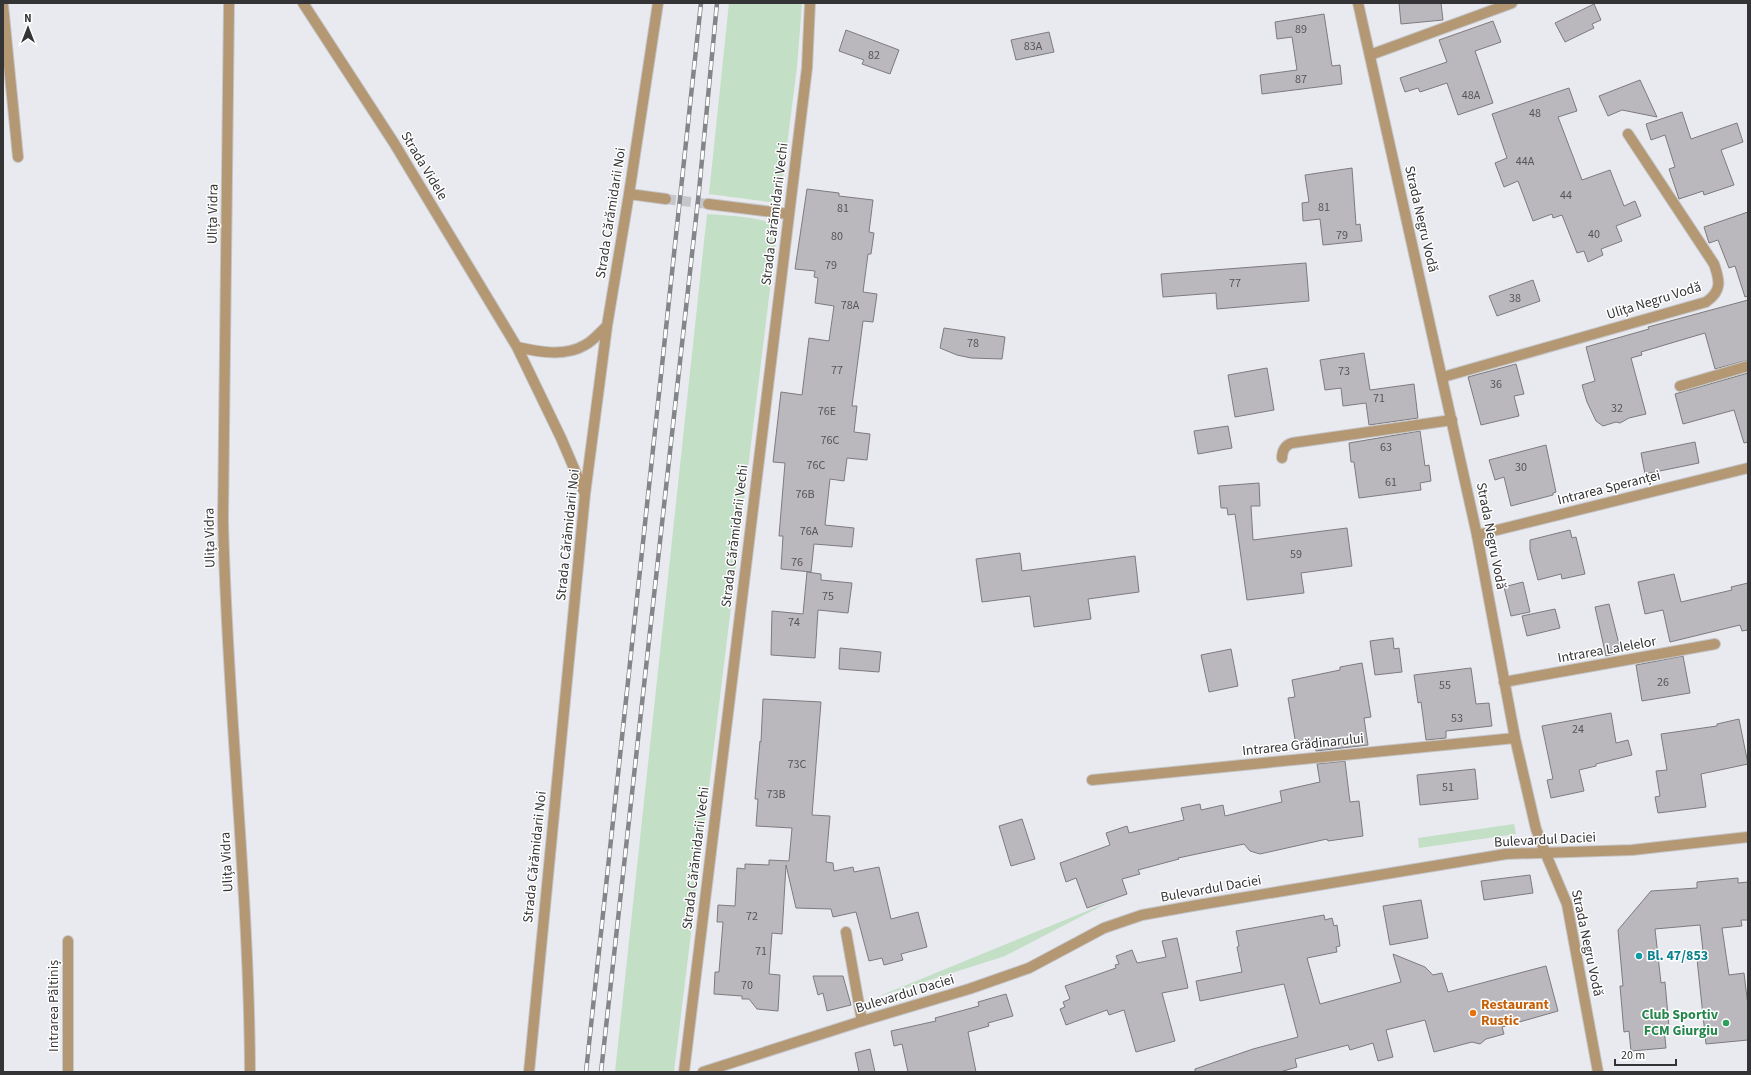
<svg xmlns="http://www.w3.org/2000/svg" width="1751" height="1075" font-family="'Source Sans 3',sans-serif">
	<rect width="100%" height="100%" fill="#e8eaef"/>
	<path fill="#c3dfc6" d="M 729,3 L 802,3 L 797,67 L 781,192 L 775,200 L 769,202 L 709,194 Z
		M 707,214 C 719,215 760,217 769,223 C 774,227 776,233 776,240 L 674,1072 L 615,1072 Z
		M 1514,824 L 1516,834 L 1419,848 L 1418,838 Z
		M 1109,902 L 1005,956 L 877,997 Z"/>
	<path fill="#bbb8bd" stroke="#7e7b7f" d="M 1399,3 L 1441,3 L 1443,20 L 1401,24 Z
		M 1594,4 L 1601,20 L 1592,24 L 1594,28 L 1565,42 L 1555,23 Z
		M 1324,14 L 1332,66 L 1340,65 L 1342,84 L 1262,94 L 1260,75 L 1297,70 L 1292,37 L 1277,39 L 1275,22 Z
		M 1493,21 L 1501,42 L 1475,51 L 1493,103 L 1458,115 L 1447,83 L 1420,92 L 1418,88 L 1405,92 L 1400,78 L 1447,62 L 1439,40 Z
		M 846,30 L 899,50 L 890,74 L 862,64 L 864,60 L 839,51 Z
		M 1049,32 L 1054,52 L 1016,60 L 1011,40 Z
		M 1640,80 L 1657,117 L 1622,110 L 1608,116 L 1599,96 Z
		M 1569,88 L 1577,111 L 1558,117 L 1582,180 L 1610,170 L 1624,206 L 1635,201 L 1641,216 L 1616,226 L 1622,241 L 1601,249 L 1603,255 L 1588,262 L 1584,251 L 1577,253 L 1562,215 L 1553,218 L 1552,214 L 1533,221 L 1518,181 L 1504,187 L 1495,163 L 1507,158 L 1492,114 Z
		M 1682,112 L 1691,139 L 1737,123 L 1743,142 L 1721,150 L 1734,185 L 1704,195 L 1703,191 L 1679,199 L 1669,169 L 1675,167 L 1665,135 L 1651,140 L 1646,124 Z
		M 1352,168 L 1356,225 L 1360,224 L 1362,241 L 1323,245 L 1320,219 L 1303,221 L 1302,203 L 1309,202 L 1305,175 Z
		M 807,189 L 839,193 L 839,196 L 873,200 L 869,232 L 874,233 L 871,254 L 868,254 L 863,292 L 877,294 L 873,322 L 863,321 L 852,406 L 857,406 L 854,432 L 870,434 L 867,460 L 847,458 L 844,481 L 830,479 L 825,525 L 854,528 L 852,547 L 814,544 L 811,572 L 781,569 L 783,536 L 779,536 L 785,463 L 773,462 L 781,392 L 802,395 L 809,338 L 829,341 L 834,306 L 815,303 L 818,278 L 814,277 L 815,271 L 795,269 Z
		M 1748,212 L 1748,296 L 1745,297 L 1735,266 L 1729,268 L 1718,240 L 1709,243 L 1704,227 Z
		M 1306,263 L 1309,301 L 1217,309 L 1216,293 L 1163,297 L 1161,274 Z
		M 1533,280 L 1540,301 L 1497,316 L 1489,296 Z
		M 1748,300 L 1748,360 L 1715,369 L 1705,333 L 1641,352 L 1642,355 L 1631,358 L 1646,414 L 1629,418 L 1620,423 L 1616,422 L 1603,426 L 1596,421 L 1587,402 L 1582,385 L 1595,381 L 1586,347 L 1649,329 L 1648,327 Z
		M 944,328 L 1005,337 L 1002,359 L 971,358 L 957,355 L 940,348 Z
		M 1364,353 L 1370,390 L 1414,384 L 1418,418 L 1369,425 L 1366,403 L 1343,406 L 1341,388 L 1325,390 L 1320,360 Z
		M 1516,364 L 1524,394 L 1514,396 L 1519,416 L 1481,425 L 1468,377 Z
		M 1267,368 L 1274,410 L 1235,417 L 1228,375 Z
		M 1748,373 L 1748,442 L 1744,443 L 1734,410 L 1683,424 L 1675,394 Z
		M 1228,426 L 1232,448 L 1198,454 L 1194,431 Z
		M 1420,431 L 1425,466 L 1429,465 L 1431,481 L 1420,483 L 1421,490 L 1359,498 L 1354,462 L 1351,462 L 1349,443 Z
		M 1695,442 L 1699,463 L 1645,474 L 1641,453 Z
		M 1546,445 L 1556,492 L 1553,493 L 1553,495 L 1511,506 L 1504,477 L 1495,480 L 1489,460 Z
		M 1259,483 L 1260,506 L 1251,506 L 1253,540 L 1347,528 L 1352,566 L 1301,573 L 1304,593 L 1247,600 L 1235,514 L 1228,515 L 1227,508 L 1221,508 L 1219,486 Z
		M 1570,530 L 1572,538 L 1576,537 L 1585,574 L 1562,579 L 1561,574 L 1538,580 L 1530,550 L 1530,540 Z
		M 1020,553 L 1022,571 L 1135,556 L 1139,592 L 1088,599 L 1091,619 L 1034,627 L 1030,596 L 982,602 L 976,559 Z
		M 807,572 L 821,574 L 821,580 L 852,583 L 848,613 L 818,610 L 815,658 L 771,655 L 772,611 L 803,614 Z
		M 1674,574 L 1681,602 L 1732,590 L 1731,587 L 1748,583 L 1748,630 L 1742,631 L 1740,625 L 1670,642 L 1663,610 L 1645,614 L 1638,582 Z
		M 1523,582 L 1530,612 L 1511,616 L 1504,587 Z
		M 1609,604 L 1621,652 L 1606,656 L 1595,607 Z
		M 1555,609 L 1560,628 L 1527,636 L 1522,616 Z
		M 1393,638 L 1394,649 L 1399,648 L 1402,672 L 1375,675 L 1370,641 Z
		M 840,648 L 881,652 L 879,672 L 839,669 Z
		M 1231,649 L 1238,686 L 1209,692 L 1201,655 Z
		M 1683,656 L 1690,693 L 1642,701 L 1636,665 Z
		M 1362,663 L 1371,717 L 1364,718 L 1368,745 L 1316,751 L 1314,742 L 1296,745 L 1288,698 L 1295,697 L 1292,680 L 1340,670 L 1340,667 Z
		M 1471,668 L 1476,704 L 1489,703 L 1492,726 L 1446,731 L 1446,738 L 1426,740 L 1421,702 L 1418,703 L 1414,675 Z
		M 763,699 L 821,702 L 812,815 L 830,816 L 826,862 L 833,863 L 834,871 L 853,867 L 854,872 L 879,867 L 891,919 L 918,912 L 927,947 L 901,954 L 903,960 L 884,965 L 882,958 L 869,961 L 856,912 L 833,917 L 831,909 L 796,908 L 786,865 L 782,934 L 772,933 L 769,974 L 780,975 L 778,1011 L 757,1009 L 749,999 L 742,999 L 742,996 L 714,994 L 715,972 L 719,972 L 723,922 L 717,922 L 718,905 L 735,906 L 737,868 L 745,869 L 745,864 L 769,865 L 769,860 L 789,861 L 792,828 L 756,826 L 758,799 L 755,799 L 760,741 L 761,742 Z
		M 1611,713 L 1616,743 L 1628,740 L 1632,755 L 1596,764 L 1596,766 L 1579,770 L 1584,791 L 1551,798 L 1547,780 L 1553,779 L 1542,726 Z
		M 1739,719 L 1748,764 L 1701,774 L 1706,807 L 1658,813 L 1655,797 L 1660,796 L 1656,771 L 1667,770 L 1661,734 L 1717,726 L 1717,724 Z
		M 1345,761 L 1350,802 L 1359,801 L 1363,836 L 1328,841 L 1327,839 L 1260,854 L 1250,851 L 1244,844 L 1178,858 L 1179,859 L 1138,870 L 1140,874 L 1122,879 L 1127,894 L 1087,908 L 1076,878 L 1066,882 L 1060,863 L 1110,845 L 1106,833 L 1127,826 L 1129,833 L 1184,820 L 1181,808 L 1200,804 L 1201,810 L 1223,805 L 1225,816 L 1282,802 L 1280,791 L 1320,782 L 1317,764 Z
		M 1475,769 L 1478,799 L 1420,805 L 1417,775 Z
		M 1022,819 L 1035,859 L 1011,866 L 999,826 Z
		M 1530,875 L 1533,893 L 1484,900 L 1481,881 Z
		M 1738,878 L 1738,883 L 1748,882 L 1748,920 L 1741,920 L 1742,926 L 1722,928 L 1729,975 L 1744,973 L 1748,1006 L 1748,1040 L 1706,1044 L 1697,959 L 1704,959 L 1700,925 L 1655,929 L 1661,983 L 1665,982 L 1669,1027 L 1664,1028 L 1666,1048 L 1631,1051 L 1629,1031 L 1624,1032 L 1620,986 L 1623,986 L 1618,930 L 1651,891 L 1697,888 L 1697,882 Z
		M 1421,900 L 1428,938 L 1390,945 L 1383,906 Z
		M 1324,915 L 1325,920 L 1332,918 L 1334,926 L 1337,925 L 1340,946 L 1336,947 L 1337,952 L 1307,958 L 1320,1004 L 1401,982 L 1393,954 L 1425,967 L 1433,975 L 1442,973 L 1448,992 L 1546,966 L 1558,1011 L 1502,1027 L 1504,1034 L 1486,1039 L 1480,1044 L 1472,1042 L 1434,1052 L 1425,1020 L 1386,1030 L 1393,1057 L 1378,1061 L 1373,1043 L 1350,1050 L 1348,1045 L 1295,1059 L 1297,1067 L 1280,1072 L 1195,1072 L 1195,1069 L 1253,1049 L 1298,1037 L 1284,984 L 1200,1001 L 1196,981 L 1242,972 L 1237,947 L 1239,946 L 1236,931 Z
		M 1177,938 L 1188,988 L 1162,993 L 1175,1041 L 1136,1052 L 1124,1010 L 1109,1015 L 1107,1010 L 1066,1025 L 1060,1009 L 1065,1007 L 1063,1002 L 1070,999 L 1065,986 L 1116,968 L 1115,965 L 1119,964 L 1116,956 L 1132,950 L 1137,963 L 1166,957 L 1162,941 Z
		M 813,976 L 843,976 L 851,1005 L 827,1011 L 823,993 L 818,995 Z
		M 1006,994 L 1013,1016 L 988,1023 L 989,1026 L 968,1032 L 976,1072 L 908,1072 L 902,1044 L 894,1046 L 891,1031 L 936,1021 L 935,1018 L 979,1006 L 978,1002 Z
		M 870,1049 L 875,1072 L 859,1072 L 855,1053 Z"/>
	<g fill="none" stroke-linecap="round" stroke-linejoin="round">
		<path stroke="#c4c6ca" stroke-width="10" stroke-dasharray="10 5" stroke-linecap="butt" d="M 666,199 L 708,204"/>
		<g stroke="#c4c6ca" stroke-width="12">
			<path id="minor" d="M 229,3 L 223,520 C 227,704 249,888 250,1072
				M 303,3 L 394,143 L 517,347 L 561,438 L 585,494
				M 3,5 L 18,157
				M 1370,55 L 1512,3
				M 629,194 L 666,199
				M 708,204 L 789,214
				M 517,347 C 539,352 565,357 585,345 C 593,341 600,332 607,326
				M 1443,377 L 1706,302 C 1722,291 1720,281 1714,264 L 1628,134
				M 1680,386 L 1748,366
				M 1282,458 C 1282,451 1285,445 1292,443 L 1452,420
				M 1477,535 L 1748,468
				M 1504,682 L 1715,644
				M 1092,780 L 1515,738
				M 1545,852 L 1567,904 L 1598,1072
				M 846,932 L 862,1021
				M 68,941 L 68,1072
				M 529,1072 L 585,494 L 607,326 L 629,194 L 658,3"/>
		</g>
		<g stroke="#c4c6ca" stroke-width="12">
			<path id="tertiary" d="M 1358,3 L 1477,535 L 1515,738 L 1536,829 L 1545,852
				M 684,1072 L 807,68 L 810,3
				M 703,1072 L 862,1021 L 969,989 L 1029,968 L 1104,928 L 1142,915 L 1198,905 L 1506,854 L 1632,850 L 1748,837"/>
		</g>
		<use href="#minor" stroke="#b49773" stroke-width="10"/>
		<use href="#tertiary" stroke="#b49773" stroke-width="10"/>
		<g stroke="#848588" stroke-width="4.5">
			<path id="rail" d="M 586,1072 L 701,3
				M 601,1072 L 699,191 L 717,3"/>
		</g>
		<use href="#rail" stroke="#fff" stroke-width="3" stroke-dasharray="9" stroke-linecap="butt"/>
	</g>
	<circle fill="#0f9aa8" stroke="#fff" stroke-width="1.5" cx="1639" cy="956" r="4"/>
	<circle fill="#e8710a" stroke="#fff" stroke-width="1.5" cx="1473" cy="1013" r="4"/>
	<circle fill="#2e9e5b" stroke="#fff" stroke-width="1.5" cx="1726" cy="1023" r="4"/>
	<g text-anchor="middle" dominant-baseline="central" stroke-width="3" stroke-linejoin="round" paint-order="stroke">
		<g font-size="12" fill="#565558">
			<text x="1301" y="29">89</text>
			<text x="1033" y="46">83A</text>
			<text x="874" y="55">82</text>
			<text x="1301" y="79">87</text>
			<text x="1471" y="95">48A</text>
			<text x="1535" y="113">48</text>
			<text x="1525" y="161">44A</text>
			<text x="1566" y="195">44</text>
			<text x="1324" y="207">81</text>
			<text x="843" y="208">81</text>
			<text x="1594" y="234">40</text>
			<text x="1342" y="235">79</text>
			<text x="837" y="236">80</text>
			<text x="831" y="265">79</text>
			<text x="1235" y="283">77</text>
			<text x="1515" y="298">38</text>
			<text x="850" y="305">78A</text>
			<text x="973" y="343">78</text>
			<text x="837" y="370">77</text>
			<text x="1344" y="371">73</text>
			<text x="1496" y="384">36</text>
			<text x="1379" y="398">71</text>
			<text x="1617" y="408">32</text>
			<text x="827" y="411">76E</text>
			<text x="830" y="440">76C</text>
			<text x="1386" y="447">63</text>
			<text x="816" y="465">76C</text>
			<text x="1521" y="467">30</text>
			<text x="1391" y="482">61</text>
			<text x="805" y="494">76B</text>
			<text x="809" y="531">76A</text>
			<text x="1296" y="554">59</text>
			<text x="797" y="562">76</text>
			<text x="828" y="596">75</text>
			<text x="794" y="622">74</text>
			<text x="1663" y="682">26</text>
			<text x="1445" y="685">55</text>
			<text x="1457" y="718">53</text>
			<text x="1578" y="729">24</text>
			<text x="797" y="764">73C</text>
			<text x="1448" y="787">51</text>
			<text x="776" y="794">73B</text>
			<text x="752" y="916">72</text>
			<text x="761" y="951">71</text>
			<text x="747" y="985">70</text>
		</g>
		<g font-size="14" fill="#343436" stroke="#fff">
			<text transform="translate(424 166) rotate(59)">Strada Videle</text>
			<text transform="translate(611 213) rotate(-81)">Strada Cărămidarii Noi</text>
			<text transform="translate(213 214) rotate(-89)">Ulița Vidra</text>
			<text transform="translate(775 214) rotate(-83)">Strada Cărămidarii Vechi</text>
			<text transform="translate(1421 219) rotate(77)">Strada Negru Vodă</text>
			<text transform="translate(1654 301) rotate(-17)">Ulița Negru Vodă</text>
			<text transform="translate(1609 488) rotate(-14)">Intrarea Speranței</text>
			<text transform="translate(568 535) rotate(-84)">Strada Cărămidarii Noi</text>
			<text transform="translate(735 536) rotate(-83)">Strada Cărămidarii Vechi</text>
			<text transform="translate(1491 536) rotate(79)">Strada Negru Vodă</text>
			<text transform="translate(210 538) rotate(-91)">Ulița Vidra</text>
			<text transform="translate(1607 650) rotate(-10)">Intrarea Lalelelor</text>
			<text transform="translate(1303 745) rotate(-6)">Intrarea Grădinarului</text>
			<text transform="translate(1545 840) rotate(-3)">Bulevardul Daciei</text>
			<text transform="translate(535 857) rotate(-84)">Strada Cărămidarii Noi</text>
			<text transform="translate(696 858) rotate(-83)">Strada Cărămidarii Vechi</text>
			<text transform="translate(227 862) rotate(-93)">Ulița Vidra</text>
			<text transform="translate(1211 889) rotate(-10)">Bulevardul Daciei</text>
			<text transform="translate(1587 943) rotate(78)">Strada Negru Vodă</text>
			<text transform="translate(905 994) rotate(-17)">Bulevardul Daciei</text>
			<text transform="translate(54 1006) rotate(-90)">Intrarea Păltiniș</text>
		</g>
		<g font-size="14" font-weight="bold" fill="#0d838f" stroke="#fff" text-anchor="start">
			<text x="1647" y="956">Bl. 47/853</text>
		</g>
		<g font-size="14" font-weight="bold" fill="#c56008" stroke="#fff" text-anchor="start">
			<text x="1481" y="1005">Restaurant<tspan x="1481" dy="16">Rustic</tspan></text>
		</g>
		<g font-size="14" font-weight="bold" fill="#27864d" stroke="#fff" text-anchor="end">
			<text x="1718" y="1015">Club Sportiv<tspan x="1718" dy="16">FCM Giurgiu</tspan></text>
		</g>
	</g>
	<rect width="1751" height="1075" fill="none" stroke="#343436" stroke-width="8"/>
	<g transform="translate(28 28)" stroke="#ffffff" stroke-width="3" paint-order="stroke">
	<path d="M0-3L7 15L0 10L-7 15Z" fill="#343436"/>
	<text y="-6" font-size="11" font-weight="bold" text-anchor="middle" fill="#343436">N</text>
	</g>
	<path d="M1615 1059v6h61v-6" fill="none" stroke="#343436" stroke-width="2"/>
	<text x="1621" y="1059" font-size="12" fill="#343436" stroke="#ffffff" stroke-width="3" paint-order="stroke">20 m</text>
</svg>
